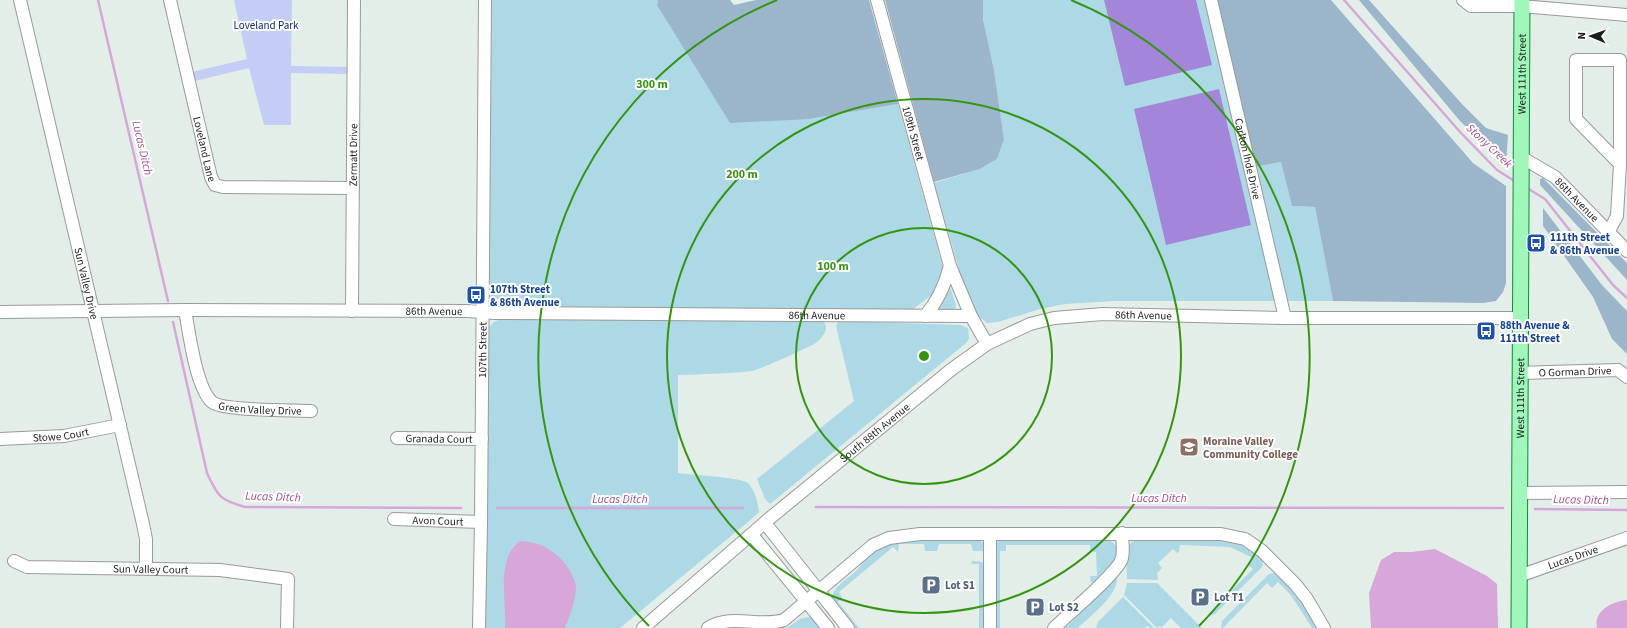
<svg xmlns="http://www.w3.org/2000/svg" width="1627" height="628" font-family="'Source Sans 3',sans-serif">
	<rect width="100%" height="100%" fill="#e4eee8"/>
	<path fill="#add8e5" d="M 492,0 L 658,0 L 657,5 L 809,119 L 898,104 L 943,268 L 933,294 L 912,310 L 497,310 L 489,301 Z
		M 983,0 L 1215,0 L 1254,167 L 1281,162 L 1292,206 L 1315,207 L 1333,301 L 1115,301 L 1065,304 L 1040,309 L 998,322 L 987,323 L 977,315 L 968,300 L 934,183 L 980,169 L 997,159 L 1004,141 L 994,70 L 983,19 Z
		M 950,287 L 956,305 L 955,309 L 950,312 L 934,311 L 947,288 Z
		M 500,319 L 821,320 C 831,326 824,336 817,342 C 813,346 758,370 752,371 C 728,374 703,374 678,375 L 678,473 C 691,475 740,477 748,483 C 755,490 758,503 759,512 L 755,516 L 620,628 L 485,628 L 489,327 L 494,322 Z
		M 839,321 L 960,325 L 968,328 L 969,339 L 966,343 L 770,504 L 765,499 L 757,479 L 854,401 L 836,326 Z
		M 978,539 L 984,544 L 984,551 L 973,551 L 971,544 L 939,544 L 937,551 L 925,551 L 924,544 L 899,544 L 898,552 L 893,547 L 839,592 L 842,598 L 838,602 L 859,628 L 854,628 L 835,605 L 832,596 C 835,586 847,579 855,572 C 862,565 867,556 876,550 C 901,534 949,540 978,539 Z
		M 1107,539 L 1112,542 L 1117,547 L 1116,560 L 1092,583 L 1091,582 L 1090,576 L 1097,576 L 1096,552 L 1090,551 L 1090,545 L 1006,545 L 1006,551 L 1000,551 L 1000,628 L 995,628 L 996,544 L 999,540 Z
		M 1136,540 L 1217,540 C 1230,541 1264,549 1263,566 L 1215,614 L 1209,616 L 1208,614 L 1253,569 L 1248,565 L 1253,558 L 1230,547 L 1180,545 L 1179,552 L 1177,553 L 1173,549 L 1158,563 L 1162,568 L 1157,573 L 1158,580 L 1127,579 C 1127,566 1122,545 1136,540 Z
		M 973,561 L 982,562 L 985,565 L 985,628 L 979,628 L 979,564 L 972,564 L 971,562 Z
		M 1274,573 L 1276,573 L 1298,596 L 1318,628 L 1312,628 L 1290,594 L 1278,582 L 1272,588 L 1267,583 L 1223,628 L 1221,628 L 1222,621 L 1269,574 Z
		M 1117,577 C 1118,596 1091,615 1078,628 L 1065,628 Z
		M 1127,583 L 1157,583 L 1202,628 L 1181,628 L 1171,618 L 1161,628 L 1160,626 L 1157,628 L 1124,595 Z
		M 1123,597 L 1154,628 L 1150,628 L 1148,626 L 1145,628 L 1096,628 L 1098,622 Z
		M 808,617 L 813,618 L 821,628 L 787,628 L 800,619 Z"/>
	<path fill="#9bb6cb" d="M 658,0 L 730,0 L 734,5 L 756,0 L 869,0 L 898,104 L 809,119 L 730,123 L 657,5 Z
		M 885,0 L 983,0 L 983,19 L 994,70 L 1004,140 L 997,159 L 980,169 L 934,182 Z
		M 1215,0 L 1331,0 L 1473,163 L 1506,186 L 1506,283 L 1503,292 L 1496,301 L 1483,303 L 1333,301 L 1315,207 L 1292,206 L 1281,162 L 1254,167 Z
		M 1359,0 L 1369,0 L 1462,104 L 1486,128 L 1508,135 L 1506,165 L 1460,121 Z
		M 1543,178 L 1627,263 L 1627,280 L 1540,185 L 1540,179 Z
		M 1543,208 L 1602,285 L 1627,311 L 1627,354 L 1612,339 L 1593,297 L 1543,226 Z"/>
	<path fill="#c3cdf6" d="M 234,0 L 292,0 L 291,66 L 349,67 L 348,74 L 291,73 L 291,125 L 264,125 L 249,68 L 195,81 L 192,72 L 247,59 Z"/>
	<path fill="#a386d9" d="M 1104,0 L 1196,0 L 1212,65 L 1125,86 Z
		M 1219,89 L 1251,225 L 1166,245 L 1134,109 Z"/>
	<path fill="#d7a7d9" d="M 520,541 C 543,541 564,556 573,577 C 574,580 576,583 576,586 C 576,600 570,615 565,628 L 505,628 C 507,601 495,559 520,541 Z
		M 1435,549 L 1487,576 L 1497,584 L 1498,628 L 1371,628 L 1369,593 L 1381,560 L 1394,552 L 1411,552 Z
		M 1627,600 L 1627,628 L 1597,628 C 1593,611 1613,601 1627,600 Z"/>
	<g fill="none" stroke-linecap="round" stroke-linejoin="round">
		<path stroke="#d7a7d9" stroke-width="2.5" d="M 98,0 L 168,301
			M 1344,0 L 1461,133 L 1497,170 L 1516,182
			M 1527,188 L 1545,199 L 1613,285 L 1627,298
			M 173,322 L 207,473 C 218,497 220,500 245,507 L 461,508
			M 816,507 L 1503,508
			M 497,508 L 743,508
			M 1535,509 L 1627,510"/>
		<g stroke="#9a9a9a" stroke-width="14">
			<g id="minor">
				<path id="s1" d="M 20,0 L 143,524 L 146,539 L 146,568"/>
				<path id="s2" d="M 170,0 L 211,177 L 215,185 L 223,187 L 353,188"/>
				<path id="s3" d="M 877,0 L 950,266 L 971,316"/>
				<path id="s4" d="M 1211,0 L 1285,318"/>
				<path d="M 1463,0 L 1471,6 L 1522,6 L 1627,15"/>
				<path id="s5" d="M 1521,157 L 1555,177 L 1627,251"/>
				<path d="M 1609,231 L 1617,216 L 1620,164 L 1576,119 L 1576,60 L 1620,60 L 1620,164"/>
				<path id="s6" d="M 185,310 C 189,332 196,388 212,402 C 222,411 294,410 311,411"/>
				<path id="s7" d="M 352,311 L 354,0"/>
				<path id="s8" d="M 0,312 L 185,310 L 468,311 L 494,313 L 971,316 L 987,344"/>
				<path d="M 925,316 C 938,301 945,285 950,266"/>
				<path id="s9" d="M 1520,373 L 1618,370 L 1627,377"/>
				<path id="s10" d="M 397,438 L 482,439"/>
				<path id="s11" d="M 0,439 L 64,436 L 120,425"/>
				<path d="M 1519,493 L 1627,492"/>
				<path id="s12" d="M 394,519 L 481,522"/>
				<path d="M 765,523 L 848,628"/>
				<path d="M 990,534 L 990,628"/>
				<path d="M 752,535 L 828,628"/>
				<path id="s13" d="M 14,561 L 27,567 L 220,570 L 288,579 L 287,628"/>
				<path id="s14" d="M 1519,576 L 1627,538"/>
				<path id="s15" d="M 479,628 L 481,522 L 485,0"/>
				<path id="s16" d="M 643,628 L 770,518 L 952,369 L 987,344 L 1030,324 L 1054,318 L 1103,314 L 1285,318 L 1520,318"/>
				<path d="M 708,628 C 732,613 759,628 784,620 L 873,545 L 889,538 L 920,534 L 1221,534 L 1245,539 L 1262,551 L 1296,585 L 1307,599 L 1324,628"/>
				<path d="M 1054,628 C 1067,615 1119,572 1122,558 C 1124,550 1122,541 1122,533"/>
			</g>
		</g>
		<g stroke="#098e3e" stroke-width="17">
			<g id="major">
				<path id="s17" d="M 1519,628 L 1522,0"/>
			</g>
		</g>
		<use href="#minor" stroke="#fff" stroke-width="12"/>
		<use href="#major" stroke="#a1f6ba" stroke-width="15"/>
	</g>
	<g fill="none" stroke="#349610" stroke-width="2">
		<circle cx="924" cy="356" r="128"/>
		<circle cx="924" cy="356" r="257"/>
		<path d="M649 626A385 385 0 0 1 777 0M1071 0A385 385 0 0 1 1199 626"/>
	</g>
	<defs>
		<g id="bus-square" transform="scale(1)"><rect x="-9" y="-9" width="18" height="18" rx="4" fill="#1a4fb4" stroke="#fff"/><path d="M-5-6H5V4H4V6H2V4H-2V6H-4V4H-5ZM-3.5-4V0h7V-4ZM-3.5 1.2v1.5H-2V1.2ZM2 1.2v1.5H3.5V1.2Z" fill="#fff"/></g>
		<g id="university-square" transform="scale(1)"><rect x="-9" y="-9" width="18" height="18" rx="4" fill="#8d6e63" stroke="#fff"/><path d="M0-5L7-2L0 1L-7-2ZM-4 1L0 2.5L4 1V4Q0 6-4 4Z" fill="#fff"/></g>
		<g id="parking-square" transform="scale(1)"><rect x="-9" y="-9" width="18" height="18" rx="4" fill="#5c6f8a" stroke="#fff"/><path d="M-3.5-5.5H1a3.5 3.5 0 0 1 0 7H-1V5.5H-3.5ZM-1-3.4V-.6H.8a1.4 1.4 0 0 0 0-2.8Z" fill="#fff"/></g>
	</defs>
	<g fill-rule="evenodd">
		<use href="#bus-square" x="1536" y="243"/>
		<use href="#bus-square" x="476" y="295"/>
		<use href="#bus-square" x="1486" y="331"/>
		<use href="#university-square" x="1189" y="447"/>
		<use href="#parking-square" x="931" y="585"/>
		<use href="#parking-square" x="1200" y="597"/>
		<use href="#parking-square" x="1035" y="607"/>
	</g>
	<g text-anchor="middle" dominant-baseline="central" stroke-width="4" stroke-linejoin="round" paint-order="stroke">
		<g font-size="11" fill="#122475" stroke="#fff">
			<text x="266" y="25">Loveland Park</text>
		</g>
		<g font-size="11" fill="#1d1d1d" stroke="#fff">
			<text stroke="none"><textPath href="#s17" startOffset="554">West 111th Street</textPath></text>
			<text stroke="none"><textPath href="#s3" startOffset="138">109th Street</textPath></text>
			<text stroke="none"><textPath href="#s2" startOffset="153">Loveland Lane</textPath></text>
			<text stroke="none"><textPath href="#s7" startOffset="156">Zermatt Drive</textPath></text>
			<text stroke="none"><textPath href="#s4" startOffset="163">Carlton Ihde Drive</textPath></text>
			<text stroke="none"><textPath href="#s5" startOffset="71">86th Avenue</textPath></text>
			<text stroke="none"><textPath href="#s1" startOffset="291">Sun Valley Drive</textPath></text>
			<text stroke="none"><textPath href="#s8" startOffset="434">86th Avenue</textPath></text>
			<text stroke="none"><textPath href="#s8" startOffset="817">86th Avenue</textPath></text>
			<text stroke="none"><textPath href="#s16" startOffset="608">86th Avenue</textPath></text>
			<text stroke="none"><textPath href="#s15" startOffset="278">107th Street</textPath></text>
			<text stroke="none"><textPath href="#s9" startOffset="55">O Gorman Drive</textPath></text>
			<text stroke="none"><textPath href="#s17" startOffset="230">West 111th Street</textPath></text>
			<text stroke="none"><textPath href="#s6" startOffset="146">Green Valley Drive</textPath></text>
			<text stroke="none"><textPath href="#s16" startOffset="303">South 88th Avenue</textPath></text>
			<text stroke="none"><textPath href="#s11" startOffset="61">Stowe Court</textPath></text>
			<text stroke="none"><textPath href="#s10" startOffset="42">Granada Court</textPath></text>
			<text stroke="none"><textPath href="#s12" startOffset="44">Avon Court</textPath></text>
			<text stroke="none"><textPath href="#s14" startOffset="57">Lucas Drive</textPath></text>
			<text stroke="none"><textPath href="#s13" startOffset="138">Sun Valley Court</textPath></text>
		</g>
		<g font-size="11" font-weight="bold" fill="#164399" stroke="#fff" text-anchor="start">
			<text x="1550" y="237">111th Street<tspan x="1550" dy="13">&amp; 86th Avenue</tspan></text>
			<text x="490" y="289">107th Street<tspan x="490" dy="13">&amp; 86th Avenue</tspan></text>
			<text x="1500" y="325">88th Avenue &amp;<tspan x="1500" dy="13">111th Street</tspan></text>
		</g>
		<g font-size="11" font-weight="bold" fill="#785e54" stroke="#fff" text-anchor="start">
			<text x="1203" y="441">Moraine Valley<tspan x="1203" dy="13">Community College</tspan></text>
		</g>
		<g font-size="11" font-weight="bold" fill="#4e5e75" stroke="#fff" text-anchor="start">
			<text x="945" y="585">Lot S1</text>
			<text x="1214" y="597">Lot T1</text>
			<text x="1049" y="607">Lot S2</text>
		</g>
		<g font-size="12" font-style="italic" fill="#a75093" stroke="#fff">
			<text transform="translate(1489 146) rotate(43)">Stony Creek</text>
			<text transform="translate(142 148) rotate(77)">Lucas Ditch</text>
			<text transform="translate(273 497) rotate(2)">Lucas Ditch</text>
			<text x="1159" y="498">Lucas Ditch</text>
			<text x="620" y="499">Lucas Ditch</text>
			<text transform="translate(1581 500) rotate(1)">Lucas Ditch</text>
		</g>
	</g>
	<circle cx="924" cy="356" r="6" fill="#349610" stroke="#fff" stroke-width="2"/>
	<g font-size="12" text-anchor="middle" font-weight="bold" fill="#349610" stroke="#fff" stroke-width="4" stroke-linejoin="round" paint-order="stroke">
		<text x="652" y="88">300 m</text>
		<text x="742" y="178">200 m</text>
		<text x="833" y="270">100 m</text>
	</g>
	<g transform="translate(1591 36) rotate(272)" stroke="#ffffff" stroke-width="3" paint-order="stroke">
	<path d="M0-3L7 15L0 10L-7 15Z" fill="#1d1d1d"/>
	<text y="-6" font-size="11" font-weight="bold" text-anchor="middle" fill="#1d1d1d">N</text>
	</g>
</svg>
